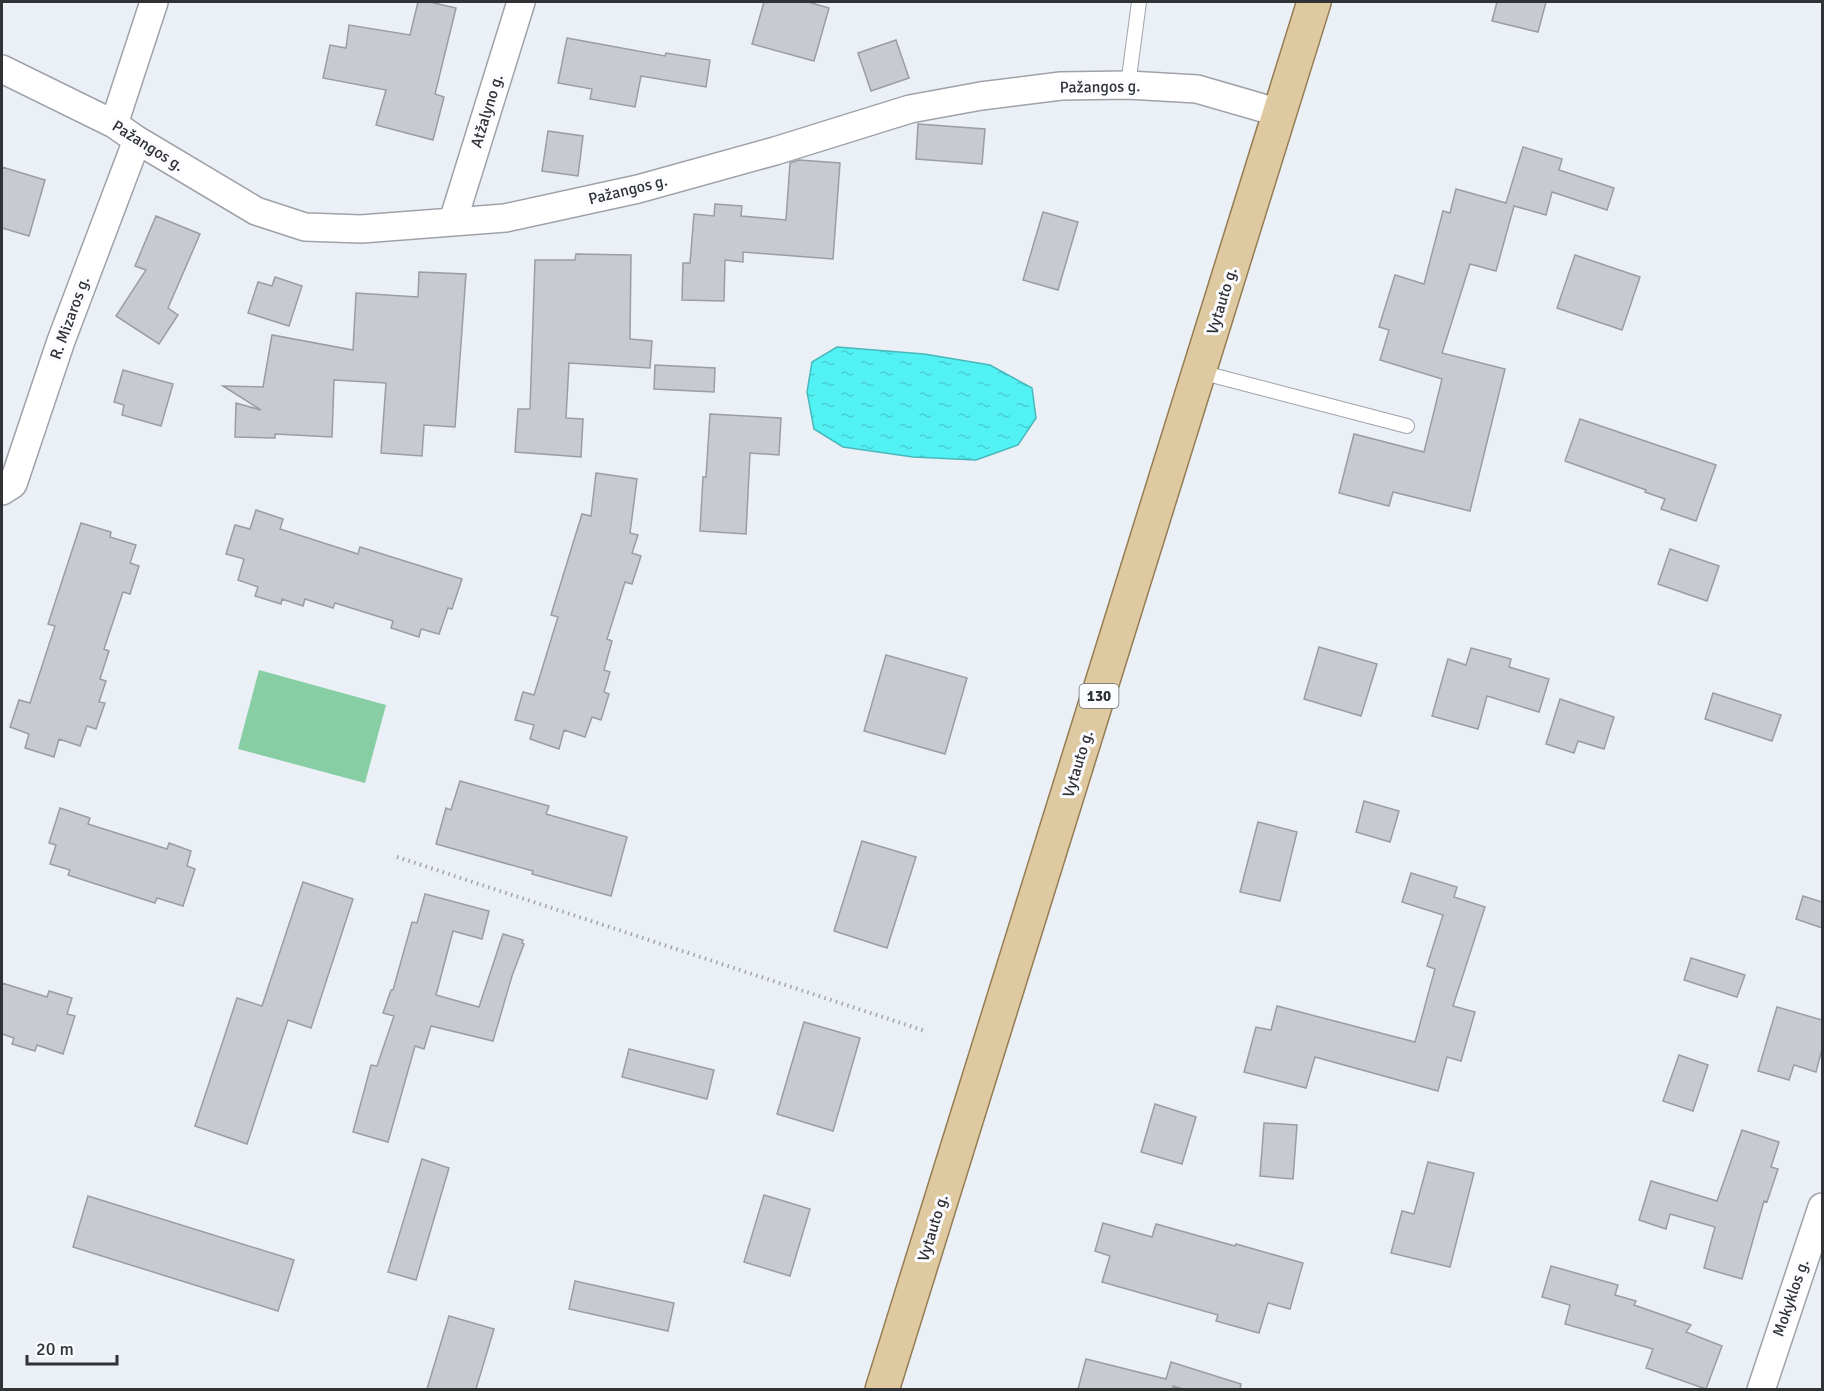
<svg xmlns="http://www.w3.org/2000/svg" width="1824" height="1391" font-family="Signika,sans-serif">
	<defs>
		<pattern id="water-ripples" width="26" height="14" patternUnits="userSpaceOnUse" patternTransform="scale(1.5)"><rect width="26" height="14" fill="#52f1f4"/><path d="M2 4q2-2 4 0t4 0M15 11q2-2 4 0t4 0" fill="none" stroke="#48cfd2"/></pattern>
	</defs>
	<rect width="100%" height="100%" fill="#ebeff6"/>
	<path fill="#87cea5" d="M 259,670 L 386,705 L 365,783 L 238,749 Z"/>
	<path fill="url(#water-ripples)" stroke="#48b8bb" stroke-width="1.5" d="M 837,347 L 924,354 L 990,365 L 1032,388 L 1036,418 L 1018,445 L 976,460 L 913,457 L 843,447 L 814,429 L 807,392 L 812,362 Z"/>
	<path fill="#c7cad1" stroke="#9a9da3" stroke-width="1.5" d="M 418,2 L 430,2 L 456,8 L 435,94 L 444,97 L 433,140 L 376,125 L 386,90 L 323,78 L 330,45 L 346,48 L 349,25 L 410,35 Z
		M 764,2 L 808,2 L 829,8 L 814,61 L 752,44 Z
		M 1497,2 L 1546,2 L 1538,32 L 1492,21 Z
		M 567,38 L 665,56 L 666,53 L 710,60 L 706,87 L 641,76 L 635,107 L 590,99 L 592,89 L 558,83 Z
		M 896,40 L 909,78 L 871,91 L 858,53 Z
		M 918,124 L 985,129 L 982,164 L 916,159 Z
		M 548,131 L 583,136 L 578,176 L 542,171 Z
		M 1523,147 L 1562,159 L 1559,170 L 1614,188 L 1607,210 L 1552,192 L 1546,215 L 1514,206 L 1496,271 L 1470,264 L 1442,353 L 1505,369 L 1470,511 L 1393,492 L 1389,506 L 1339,493 L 1354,434 L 1424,452 L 1442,379 L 1380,360 L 1389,330 L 1379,327 L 1395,275 L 1424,284 L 1443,211 L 1450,213 L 1456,189 L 1506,203 Z
		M 799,160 L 840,163 L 833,259 L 743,252 L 743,262 L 725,260 L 724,301 L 682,300 L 683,263 L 690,263 L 694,214 L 714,216 L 715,204 L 742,206 L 741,216 L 786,220 L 790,163 Z
		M 2,167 L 45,180 L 29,236 L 2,228 Z
		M 1043,212 L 1078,222 L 1058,290 L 1023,280 Z
		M 156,216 L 200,234 L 168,308 L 178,315 L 159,344 L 116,316 L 146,270 L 135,266 Z
		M 576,254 L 631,255 L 630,339 L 652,341 L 650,368 L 569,363 L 566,418 L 583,419 L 581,457 L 515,452 L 518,409 L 530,409 L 535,260 L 575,260 Z
		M 1575,255 L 1640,277 L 1622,330 L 1557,308 Z
		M 419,272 L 466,274 L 455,427 L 424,425 L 422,456 L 381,453 L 386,383 L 334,380 L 332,437 L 275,434 L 275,438 L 235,437 L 236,403 L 261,410 L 223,386 L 263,387 L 272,335 L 353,350 L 356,293 L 418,297 Z
		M 275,277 L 302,286 L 289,326 L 248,313 L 258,282 L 272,286 Z
		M 655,365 L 715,368 L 714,392 L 654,389 Z
		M 123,370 L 173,384 L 161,426 L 122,415 L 124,405 L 114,402 Z
		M 710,414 L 781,418 L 779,455 L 750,453 L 746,534 L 700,531 L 703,477 L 706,477 Z
		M 1580,419 L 1716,465 L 1696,521 L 1661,509 L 1665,499 L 1645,492 L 1646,490 L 1565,461 Z
		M 596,473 L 637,479 L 630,533 L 638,535 L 632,553 L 641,556 L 632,584 L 625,582 L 607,639 L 612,641 L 604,670 L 610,672 L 604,692 L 609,694 L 601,720 L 592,717 L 585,737 L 564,730 L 559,749 L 530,739 L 534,725 L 515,720 L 523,692 L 534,695 L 558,617 L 551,615 L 582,514 L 591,516 Z
		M 256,510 L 283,519 L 280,529 L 358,554 L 360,547 L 462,579 L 452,609 L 448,608 L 439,634 L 421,629 L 419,637 L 391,628 L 393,621 L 335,603 L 333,608 L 305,599 L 303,606 L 282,599 L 281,604 L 255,596 L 258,587 L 238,580 L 244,559 L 226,554 L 235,525 L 250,529 Z
		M 81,523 L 111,532 L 110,537 L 136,545 L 130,563 L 139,566 L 130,594 L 123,592 L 104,649 L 109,651 L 100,679 L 106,681 L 99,702 L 105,703 L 96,729 L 87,726 L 80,746 L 59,739 L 54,757 L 25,748 L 29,734 L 10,727 L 19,700 L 30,703 L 55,626 L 48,624 Z
		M 1670,549 L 1719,566 L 1707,601 L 1658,584 Z
		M 1319,647 L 1377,664 L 1361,716 L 1304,699 Z
		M 1471,648 L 1511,659 L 1509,667 L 1549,679 L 1539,712 L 1487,696 L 1478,729 L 1432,716 L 1448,659 L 1466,665 Z
		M 886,655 L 967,678 L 945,754 L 864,731 Z
		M 1713,693 L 1781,715 L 1772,741 L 1705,719 Z
		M 1560,699 L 1614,717 L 1604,749 L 1578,741 L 1574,753 L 1546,744 Z
		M 460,781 L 549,806 L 546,814 L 627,837 L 611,896 L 532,874 L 533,871 L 436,844 L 446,808 L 451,810 Z
		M 1364,801 L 1399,811 L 1390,842 L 1356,832 Z
		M 60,808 L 90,818 L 88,824 L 167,849 L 169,843 L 191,851 L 187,866 L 195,869 L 183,906 L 157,898 L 155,903 L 99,885 L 68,875 L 70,870 L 50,864 L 56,845 L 49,843 Z
		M 1258,822 L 1297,832 L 1280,901 L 1240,892 Z
		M 862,841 L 916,857 L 887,948 L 834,931 Z
		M 1411,873 L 1457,887 L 1454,897 L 1485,907 L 1453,1006 L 1475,1012 L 1461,1061 L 1447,1057 L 1438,1091 L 1315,1057 L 1306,1088 L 1244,1072 L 1256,1027 L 1271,1030 L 1277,1006 L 1415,1042 L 1435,969 L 1427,966 L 1443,915 L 1402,902 Z
		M 303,882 L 353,899 L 311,1028 L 288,1020 L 247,1144 L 195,1126 L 237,998 L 262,1006 Z
		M 425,894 L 489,911 L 482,939 L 453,931 L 436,995 L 479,1007 L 503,934 L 523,940 L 522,943 L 524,944 L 512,976 L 493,1041 L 431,1026 L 424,1049 L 415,1046 L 388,1142 L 353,1132 L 371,1065 L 377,1066 L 394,1016 L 383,1013 L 391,990 L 393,990 L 412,922 L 417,923 Z
		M 1803,896 L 1822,902 L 1822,928 L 1796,919 Z
		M 1691,958 L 1745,975 L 1737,997 L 1684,980 Z
		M 2,983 L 47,997 L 49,991 L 72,998 L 67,1014 L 75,1016 L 63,1054 L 37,1045 L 35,1051 L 12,1044 L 14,1038 L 2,1034 Z
		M 1777,1007 L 1822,1020 L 1822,1049 L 1816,1072 L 1794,1065 L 1789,1080 L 1758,1071 Z
		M 804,1022 L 860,1038 L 833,1131 L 777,1114 Z
		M 629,1049 L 714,1070 L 707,1099 L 622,1077 Z
		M 1679,1055 L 1708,1065 L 1693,1111 L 1663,1101 Z
		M 1155,1104 L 1196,1117 L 1182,1164 L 1141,1152 Z
		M 1264,1123 L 1297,1125 L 1293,1179 L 1260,1176 Z
		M 1742,1130 L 1779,1142 L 1771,1167 L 1778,1169 L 1767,1202 L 1764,1201 L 1742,1279 L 1704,1268 L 1715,1227 L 1670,1214 L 1666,1229 L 1639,1220 L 1651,1181 L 1717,1201 Z
		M 422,1159 L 449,1168 L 416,1280 L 388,1272 Z
		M 1428,1162 L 1474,1173 L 1450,1267 L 1391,1253 L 1402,1211 L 1414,1214 Z
		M 764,1195 L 810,1209 L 790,1276 L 744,1262 Z
		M 88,1196 L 294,1260 L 278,1311 L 73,1247 Z
		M 1103,1223 L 1152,1237 L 1156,1224 L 1235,1246 L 1236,1244 L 1303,1263 L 1290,1309 L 1268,1303 L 1259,1333 L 1216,1321 L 1218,1315 L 1102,1282 L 1110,1256 L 1095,1251 Z
		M 1551,1266 L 1618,1285 L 1615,1295 L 1636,1301 L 1634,1305 L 1691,1325 L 1686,1332 L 1722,1346 L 1706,1389 L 1646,1368 L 1653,1349 L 1565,1324 L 1570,1305 L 1542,1297 Z
		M 575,1281 L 674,1303 L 668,1331 L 569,1309 Z
		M 449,1316 L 494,1329 L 476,1389 L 427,1389 Z
		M 1086,1359 L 1166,1379 L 1171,1362 L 1241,1384 L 1240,1389 L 1183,1389 L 1173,1386 L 1173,1389 L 1078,1389 Z"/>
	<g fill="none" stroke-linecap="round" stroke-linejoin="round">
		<g stroke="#9fa2a9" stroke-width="16">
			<path id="service" d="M 1128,85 L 1139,2
				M 1200,372 L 1407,426"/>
		</g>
		<g stroke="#9fa2a9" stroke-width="30">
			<path id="minor" d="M 2,69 L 114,124 L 137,140 L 256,211 L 305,227 L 361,229 L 505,218 L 638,189 L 775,151 L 910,109 L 981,96 L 1061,86 L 1128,85 L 1197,89 L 1280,113
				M 114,124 L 154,2
				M 453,221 L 521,2
				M 2,491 L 13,484 L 61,341 L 137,140
				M 1761,1390 L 1822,1207"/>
		</g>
		<g stroke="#947d52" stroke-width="36">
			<path id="primary" d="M 882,1390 L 1314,2"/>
		</g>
		<path stroke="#a2a5aa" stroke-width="4" stroke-dasharray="1.5 4.5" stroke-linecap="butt" d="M 397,857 L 925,1031"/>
		<use href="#service" stroke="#fff" stroke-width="14"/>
		<use href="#minor" stroke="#fff" stroke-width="27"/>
		<use href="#primary" stroke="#dfc9a1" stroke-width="33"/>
	</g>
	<g text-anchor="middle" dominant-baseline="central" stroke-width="6" stroke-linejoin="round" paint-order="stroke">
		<rect fill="#fbfcff" stroke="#6e6f72" stroke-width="1.5" x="1079.5" y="684" width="39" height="24" rx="4.5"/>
		<g font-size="15" font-weight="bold" fill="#313235">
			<text x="1099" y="696">130</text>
		</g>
		<g font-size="16" fill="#313235" stroke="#fbfcff">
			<text transform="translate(1100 87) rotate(-1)">Pažangos g.</text>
			<text transform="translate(487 111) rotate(-73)">Atžalyno g.</text>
			<text transform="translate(148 146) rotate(32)">Pažangos g.</text>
			<text transform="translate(628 190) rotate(-14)">Pažangos g.</text>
			<text transform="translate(1222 301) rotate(-73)">Vytauto g.</text>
			<text transform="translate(70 318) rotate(-70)">R. Mizaros g.</text>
			<text transform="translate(1078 764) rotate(-73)">Vytauto g.</text>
			<text transform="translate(933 1228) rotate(-73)">Vytauto g.</text>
			<text transform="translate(1791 1298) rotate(-71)">Mokyklos g.</text>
		</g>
	</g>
	<rect width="1824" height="1391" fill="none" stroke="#313235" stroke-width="6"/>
	<path d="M27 1355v9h90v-9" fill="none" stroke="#313235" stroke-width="3"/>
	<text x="36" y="1355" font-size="18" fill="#313235" stroke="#fbfcff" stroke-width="4.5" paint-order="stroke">20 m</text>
</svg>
